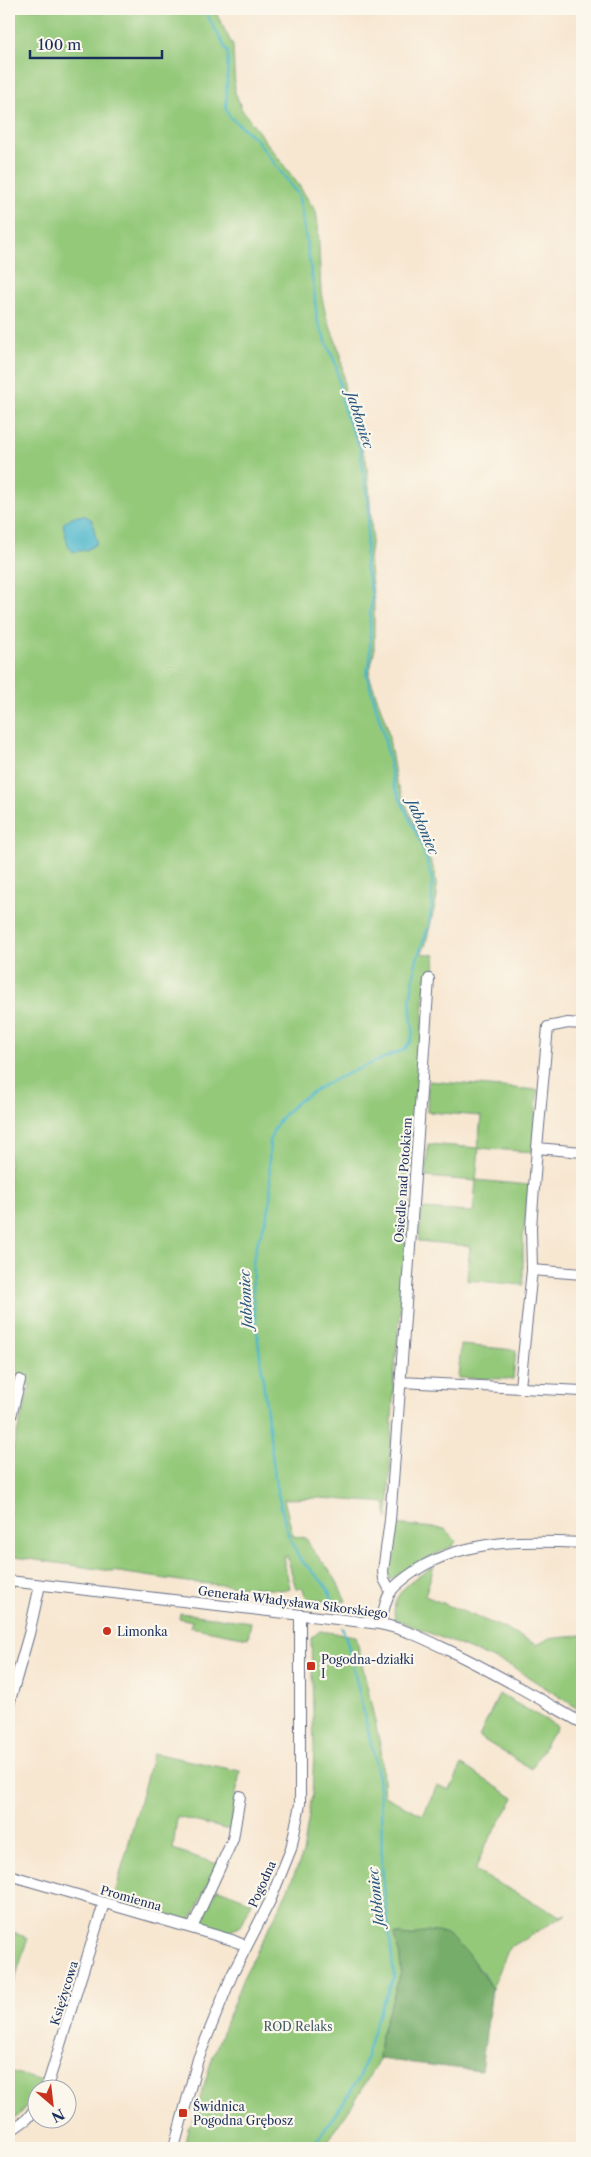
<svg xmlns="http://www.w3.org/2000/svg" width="591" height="2157" font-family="'Libre Caslon Text',serif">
	<rect width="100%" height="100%" fill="#fbf7ec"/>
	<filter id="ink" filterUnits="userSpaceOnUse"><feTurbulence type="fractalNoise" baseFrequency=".02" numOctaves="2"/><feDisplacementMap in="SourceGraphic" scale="10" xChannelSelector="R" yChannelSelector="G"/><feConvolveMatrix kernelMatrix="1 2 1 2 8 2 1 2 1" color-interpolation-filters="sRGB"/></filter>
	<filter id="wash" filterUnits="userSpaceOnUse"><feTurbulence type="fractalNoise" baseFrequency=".0096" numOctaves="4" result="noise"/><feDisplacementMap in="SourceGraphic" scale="20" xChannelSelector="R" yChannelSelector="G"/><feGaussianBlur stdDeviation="1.12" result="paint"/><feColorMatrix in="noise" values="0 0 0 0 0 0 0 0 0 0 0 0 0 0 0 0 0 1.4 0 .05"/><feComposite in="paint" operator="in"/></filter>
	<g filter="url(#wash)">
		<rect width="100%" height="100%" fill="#f7e7d1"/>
		<path fill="#94c97a" stroke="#587c6c" d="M 9,9 L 214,9 L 233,46 L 235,92 L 242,110 L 298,184 L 316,212 L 318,224 L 321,293 L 326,316 L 341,355 L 345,395 L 351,420 L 366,460 L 369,487 L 372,536 L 369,561 L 374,601 L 374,653 L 369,675 L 387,726 L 396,781 L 435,872 L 437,897 L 425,947 L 421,953 L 435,955 L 434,977 L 426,977 L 404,1275 L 394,1376 L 388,1519 L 385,1503 L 320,1498 L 284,1499 L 293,1536 L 306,1538 L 311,1548 L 334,1576 L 346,1601 L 337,1603 L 308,1599 L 305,1596 L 303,1588 L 296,1589 L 287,1556 L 283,1557 L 290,1588 L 283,1590 L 187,1582 L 9,1556 L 9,1463 L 30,1385 L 9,1375 Z
			M 428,1081 L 538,1090 L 532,1152 L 479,1148 L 476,1180 L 529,1185 L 523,1238 L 523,1285 L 467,1280 L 470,1246 L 418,1241 L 422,1209 L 473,1212 L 476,1181 L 426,1177 L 428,1144 L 478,1148 L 481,1116 L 427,1112 Z
			M 461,1345 L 516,1350 L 513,1379 L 458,1378 Z
			M 393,1524 L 445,1529 L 456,1541 L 453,1546 L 423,1560 L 390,1580 L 387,1573 Z
			M 434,1566 L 425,1596 L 499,1626 L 537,1645 L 548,1639 L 582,1635 L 582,1711 L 511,1666 L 395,1619 C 389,1592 415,1579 434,1566 Z
			M 180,1613 L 251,1622 L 248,1638 L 190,1627 L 192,1621 L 179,1618 Z
			M 320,1631 L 356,1636 L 381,1749 L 384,1796 L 423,1815 L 437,1785 L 450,1790 L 462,1765 L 514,1798 L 484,1848 L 475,1871 L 560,1916 L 567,1914 L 509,1948 L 492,1989 L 480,1969 L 428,1931 L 410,1936 L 395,1935 L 400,1957 L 401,1972 L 381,2035 L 379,2059 L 355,2101 L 322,2148 L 184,2148 L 188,2128 L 193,2122 L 212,2059 L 243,1978 L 279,1909 L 303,1854 L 312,1795 L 314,1750 L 311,1638 Z
			M 499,1694 L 557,1726 L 531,1769 L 479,1737 Z
			M 153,1753 L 240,1771 L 230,1830 L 177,1817 L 173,1849 L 217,1864 L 190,1922 L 113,1901 Z
			M 217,1888 L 252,1902 L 241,1926 L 228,1932 L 199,1924 Z
			M 9,1931 L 28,1938 L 14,1982 L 9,1981 Z
			M 9,2071 L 42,2081 C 36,2097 23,2113 9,2124 Z"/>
		<path fill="#77ad6a" stroke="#496e64" d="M 428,1931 L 445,1933 L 467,1952 L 492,1989 L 481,2071 L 379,2059 L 381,2035 L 401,1972 L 400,1957 L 395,1934 L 410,1936 Z"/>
		<path fill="#4eb7cc" stroke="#347395" d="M 84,515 L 92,520 L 97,543 L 87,550 L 73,552 L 68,546 L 63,524 L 72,517 Z"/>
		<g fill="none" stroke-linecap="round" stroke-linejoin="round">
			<path stroke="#4eb7cc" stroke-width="2.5" d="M 204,9 L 228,53 L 226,109 L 230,117 L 256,139 L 299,196 L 314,290 L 317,320 L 336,365 L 344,410 L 360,448 L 369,508 L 365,566 L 372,594 L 370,616 L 370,662 L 366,673 L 383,731 L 394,786 L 422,845 L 432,880 L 432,904 L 429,925 L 416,962 L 410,1002 L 413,1032 L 411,1040 L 405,1049 C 367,1067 277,1094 270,1142 C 267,1162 272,1183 270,1203 C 268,1219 259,1235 255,1250 C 251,1269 253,1288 254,1307 L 276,1486 L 288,1535 L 300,1559 L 327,1587 L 333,1601
				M 312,2148 L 349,2094 L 361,2074 L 376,2021 L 394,1977 L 382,1867 L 381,1807 L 377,1769 L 347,1641 L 342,1628"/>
		</g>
	</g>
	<g filter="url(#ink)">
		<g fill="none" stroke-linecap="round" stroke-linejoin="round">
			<g stroke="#686f86" stroke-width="12">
				<path id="minor" d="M 537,1148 L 548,1027 L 568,1023 L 582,1024
					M 532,1270 L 582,1274
					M 400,1382 L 582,1391
					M 520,1387 L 532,1270 L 531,1227 L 537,1148 L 582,1152
					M 9,1424 L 20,1380
					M 9,1581 L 380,1624 C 405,1629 425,1639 448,1650 C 494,1672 538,1698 582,1723
					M 391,1592 L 384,1579 L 383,1571 L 390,1520 L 398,1416 L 429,979
					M 380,1624 C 384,1613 384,1601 391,1591 C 398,1582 408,1576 418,1569 C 466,1539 527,1540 582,1543
					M 9,1704 L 29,1634 L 40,1585
					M 9,1875 L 232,1940 L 246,1946
					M 192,1928 L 233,1839 L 240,1796
					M 46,2090 L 104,1903
					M 9,2132 L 27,2119 L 38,2105
					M 174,2148 L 198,2059 L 232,1975 L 270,1901 L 291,1849 L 300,1804 L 300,1616"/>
			</g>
			<use href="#minor" stroke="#fff" stroke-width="10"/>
		</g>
	</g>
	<g fill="#c8321e" stroke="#fbf7ec" stroke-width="2">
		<circle cx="107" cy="1631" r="5"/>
		<rect x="306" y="1661" width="10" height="10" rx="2.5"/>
		<rect x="178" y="2108" width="10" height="10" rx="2.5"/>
	</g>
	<g text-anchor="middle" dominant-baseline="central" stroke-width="4.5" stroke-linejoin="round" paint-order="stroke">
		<g font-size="12" fill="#1b2f5e" stroke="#fbf7ec">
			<text transform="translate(403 1180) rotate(-86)">Osiedle nad Potokiem</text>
			<text transform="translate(293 1602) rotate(7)">Generała Władysława Sikorskiego</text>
			<text transform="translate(262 1884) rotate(-66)">Pogodna</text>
			<text transform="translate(131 1898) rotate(16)">Promienna</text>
			<text transform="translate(64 1993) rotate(-73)">Księżycowa</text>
		</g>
		<g font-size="12" fill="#1b2f5e" stroke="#fbf7ec" text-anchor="start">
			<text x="117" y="1631">Limonka</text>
			<text x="321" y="1659">Pogodna-działki<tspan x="321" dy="14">I</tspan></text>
			<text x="193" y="2106">Świdnica<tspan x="193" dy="14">Pogodna Grębosz</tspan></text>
		</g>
		<g font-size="12" fill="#3f5d66" stroke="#fbf7ec">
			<text x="298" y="2026">ROD Relaks</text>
		</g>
		<g font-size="14" font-style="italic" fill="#2a587f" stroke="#fbf7ec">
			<text transform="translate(360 420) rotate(72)">Jabłoniec</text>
			<text transform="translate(423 827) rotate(67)">Jabłoniec</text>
			<text transform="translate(246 1299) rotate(-93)">Jabłoniec</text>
			<text transform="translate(376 1897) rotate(-96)">Jabłoniec</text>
		</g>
	</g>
	<rect width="591" height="2157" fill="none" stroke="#fbf7ec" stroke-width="30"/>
	<g transform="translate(52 2104) rotate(152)"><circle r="24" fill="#fbf7ec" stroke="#a1a7b3"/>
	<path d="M0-4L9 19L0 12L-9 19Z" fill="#c8321e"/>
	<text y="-8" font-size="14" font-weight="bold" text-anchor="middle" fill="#1b2f5e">N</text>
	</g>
	<path d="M30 50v8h132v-8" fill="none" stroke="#1b2f5e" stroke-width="2.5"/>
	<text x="38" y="50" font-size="15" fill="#1b2f5e" stroke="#fbf7ec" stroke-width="4" paint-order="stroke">100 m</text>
</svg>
